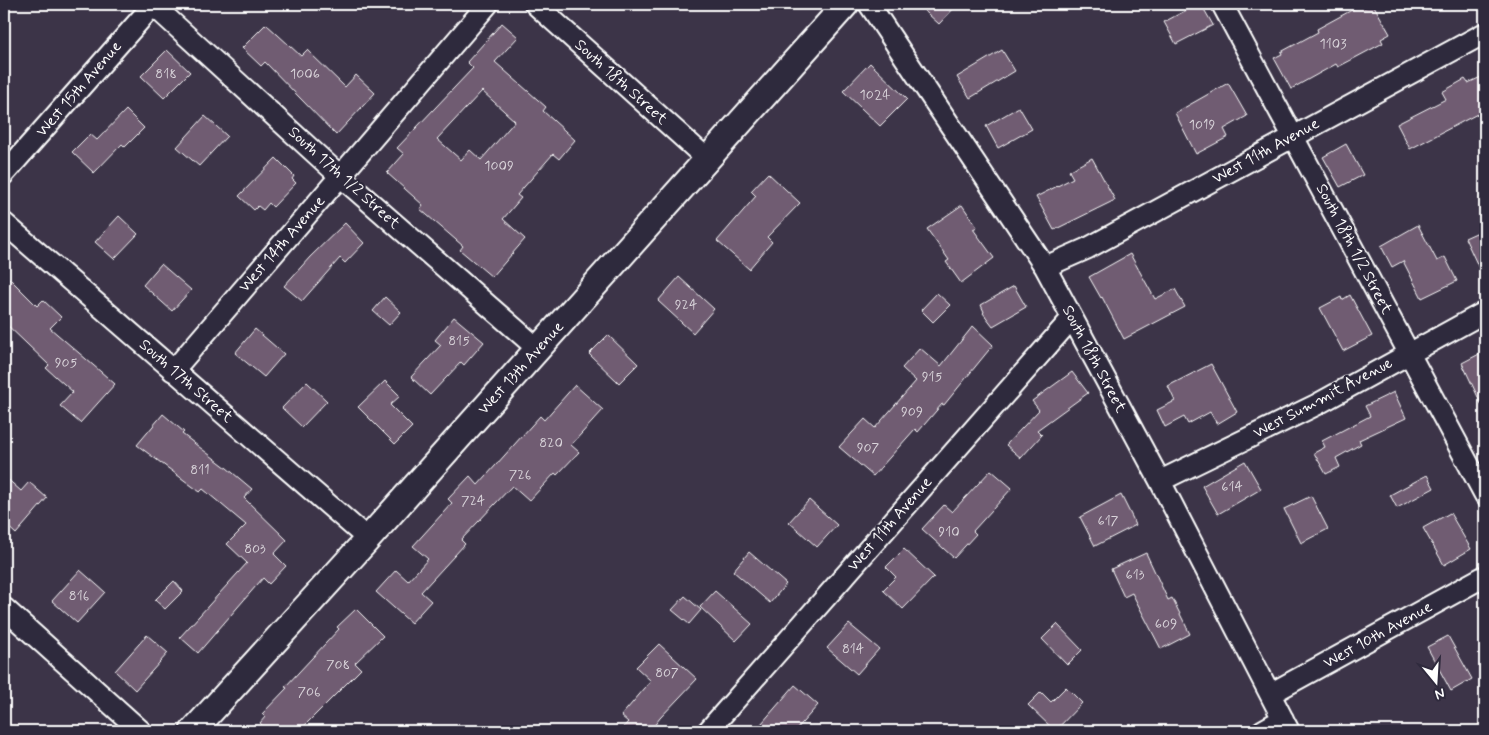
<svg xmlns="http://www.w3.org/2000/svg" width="1489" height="735" font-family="Mynerve,sans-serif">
	<rect width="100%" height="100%" fill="#3c3448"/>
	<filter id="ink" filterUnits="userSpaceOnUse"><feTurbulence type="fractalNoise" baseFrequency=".02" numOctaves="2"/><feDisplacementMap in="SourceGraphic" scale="10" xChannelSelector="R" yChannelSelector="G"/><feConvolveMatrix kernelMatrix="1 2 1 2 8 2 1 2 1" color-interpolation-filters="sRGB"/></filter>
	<g filter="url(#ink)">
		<path fill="#705b72" stroke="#fff" fill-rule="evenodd" d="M 917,4 L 958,4 L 939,24 Z
			M 1198,4 L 1201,4 L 1213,25 L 1176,44 L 1164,22 Z
			M 1373,4 L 1390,34 L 1381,39 L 1383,43 L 1338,67 L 1336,64 L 1291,89 L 1274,58 L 1282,54 L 1281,52 L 1318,32 L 1317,29 L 1361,5 L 1364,8 Z
			M 502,23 L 518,37 L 495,62 L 546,107 L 543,111 L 575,140 L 559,159 L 553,154 L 517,195 L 521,198 L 503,219 L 525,239 L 492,277 L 460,250 L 463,246 L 420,209 L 423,205 L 387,173 L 404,154 L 397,148 L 473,68 L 467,62 ZM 482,91 L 515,121 L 481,160 L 470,150 L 461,160 L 437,139 Z
			M 266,24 L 301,56 L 307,50 L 345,87 L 356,75 L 375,93 L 336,135 L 265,62 L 261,66 L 242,48 Z
			M 167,50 L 190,72 L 164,98 L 141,76 Z
			M 1002,50 L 1015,71 L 970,98 L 957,77 Z
			M 870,63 L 907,99 L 880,126 L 843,91 Z
			M 1481,77 L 1485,85 L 1485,110 L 1410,149 L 1397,124 L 1446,99 L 1442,92 L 1465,79 L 1468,83 Z
			M 1228,83 L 1247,116 L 1224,129 L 1228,137 L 1196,154 L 1175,113 Z
			M 1019,107 L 1032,129 L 998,148 L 986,126 Z
			M 126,110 L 144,128 L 125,147 L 122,144 L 94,173 L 72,152 L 90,134 L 97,140 Z
			M 205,116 L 227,136 L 199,166 L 177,147 Z
			M 1346,144 L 1363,175 L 1340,187 L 1323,157 Z
			M 276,158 L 294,176 L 292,179 L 296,183 L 273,207 L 269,203 L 263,210 L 258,206 L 254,210 L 239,196 Z
			M 1092,158 L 1115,200 L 1054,230 L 1036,197 L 1073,178 L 1069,171 Z
			M 768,173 L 800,203 L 767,237 L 772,242 L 749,269 L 717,241 L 756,196 L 751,191 Z
			M 962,205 L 977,227 L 973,229 L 994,258 L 961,283 L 946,262 L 949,260 L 927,229 Z
			M 119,216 L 138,234 L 114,259 L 95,242 Z
			M 345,223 L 364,243 L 345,263 L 340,258 L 302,301 L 284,286 L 310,257 Z
			M 1418,225 L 1437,261 L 1445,257 L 1457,281 L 1422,298 L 1403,261 L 1392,267 L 1381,246 Z
			M 1485,229 L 1485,281 L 1465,238 Z
			M 1130,254 L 1155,299 L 1175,289 L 1185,307 L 1124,339 L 1102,297 L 1101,298 L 1089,277 Z
			M 161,264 L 191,290 L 172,311 L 143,285 Z
			M 4,273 L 37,306 L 43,300 L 61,317 L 50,328 L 115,384 L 80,423 L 60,406 L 73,392 L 46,368 L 49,365 L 4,322 Z
			M 679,277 L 714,309 L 693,333 L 658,301 Z
			M 1014,286 L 1026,307 L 993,326 L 983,313 L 984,312 L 981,305 Z
			M 937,293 L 950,305 L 933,322 L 921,310 Z
			M 1350,295 L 1372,336 L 1343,351 L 1320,308 L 1341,297 L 1342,300 Z
			M 385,297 L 401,312 L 389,325 L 373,311 Z
			M 454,317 L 484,342 L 464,365 L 461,362 L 430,395 L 411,377 L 441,345 L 435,340 Z
			M 973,326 L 993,345 L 944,405 L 942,404 L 918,432 L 915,429 L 873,476 L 839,447 L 865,419 L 875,428 L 916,381 L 902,368 L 920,348 L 941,366 Z
			M 255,329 L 284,354 L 264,377 L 235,353 Z
			M 608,335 L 638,364 L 619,383 L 589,354 Z
			M 1485,351 L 1485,412 L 1462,363 Z
			M 1211,364 L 1237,412 L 1217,424 L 1210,412 L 1188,424 L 1184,417 L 1165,427 L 1157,410 L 1175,401 L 1168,386 Z
			M 1072,372 L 1088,393 L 1037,430 L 1042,435 L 1021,458 L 1006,445 L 1039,410 L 1032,401 Z
			M 385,381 L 400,396 L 390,405 L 412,427 L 395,444 L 358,407 Z
			M 307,382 L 327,401 L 302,427 L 282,408 Z
			M 575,385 L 603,410 L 571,445 L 579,452 L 557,475 L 555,473 L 529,501 L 512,486 L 461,540 L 465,544 L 421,592 L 431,601 L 411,623 L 376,592 L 396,570 L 408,581 L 428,559 L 413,546 L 452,503 L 448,499 L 470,476 L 478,485 L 540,416 L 544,420 Z
			M 1394,392 L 1406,418 L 1359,440 L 1361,444 L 1336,458 L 1340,467 L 1326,474 L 1314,453 L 1325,447 L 1322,441 L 1370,416 L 1365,406 Z
			M 163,414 L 184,432 L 182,434 L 227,468 L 252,489 L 244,498 L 287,540 L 274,554 L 286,566 L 269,584 L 263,578 L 198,653 L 180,637 L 247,563 L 227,544 L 246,525 L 203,489 L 200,492 L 137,445 Z
			M 1245,461 L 1261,489 L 1218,514 L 1202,486 Z
			M 991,470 L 1012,488 L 973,531 L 976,534 L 954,558 L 922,529 L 944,505 L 952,512 Z
			M 1427,475 L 1434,488 L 1397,508 L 1390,495 Z
			M 4,476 L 21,491 L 29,482 L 47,498 L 16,534 L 4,523 Z
			M 1121,495 L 1136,525 L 1095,546 L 1080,517 Z
			M 1311,496 L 1328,529 L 1301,543 L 1284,509 Z
			M 809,500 L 837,525 L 817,547 L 789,522 Z
			M 1450,513 L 1471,549 L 1444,565 L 1423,528 Z
			M 904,549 L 934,577 L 903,609 L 883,590 L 896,577 L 886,567 Z
			M 749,552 L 786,584 L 770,603 L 733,571 Z
			M 1146,553 L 1168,600 L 1172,598 L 1190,634 L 1161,649 L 1132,593 L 1124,597 L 1111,569 Z
			M 80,570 L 105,592 L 77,623 L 52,601 Z
			M 174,581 L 183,591 L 165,609 L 155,600 Z
			M 715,591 L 752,624 L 736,641 L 700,607 Z
			M 685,596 L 701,610 L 689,624 L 672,610 Z
			M 356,609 L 383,636 L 355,663 L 361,669 L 299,731 L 268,731 L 260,723 L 265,717 L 262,714 L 287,688 L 285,687 L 339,629 L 337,627 Z
			M 849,624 L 879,649 L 857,674 L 827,648 Z
			M 1057,624 L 1082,650 L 1067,665 L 1042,639 Z
			M 147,635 L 168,653 L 135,690 L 115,671 Z
			M 1448,636 L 1472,679 L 1451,691 L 1427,647 Z
			M 659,644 L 697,679 L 660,718 L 650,731 L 620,731 L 628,722 L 621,716 L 651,681 L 636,667 Z
			M 795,685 L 818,705 L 795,731 L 755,731 Z
			M 1066,687 L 1082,703 L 1055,731 L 1028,705 L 1041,692 L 1051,702 Z"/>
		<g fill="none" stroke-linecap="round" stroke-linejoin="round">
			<g stroke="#fff" stroke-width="24">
				<path id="minor" d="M 535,4 L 707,159
					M 869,4 L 1045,267 L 1160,481 L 1289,731
					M 1222,4 L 1485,495
					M 153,5 L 340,176 L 538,349
					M 4,174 L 154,4
					M 4,223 L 368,539
					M 1045,267 L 1088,248 L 1485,33
					M 173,371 L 488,4
					M 1160,481 L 1316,405 L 1485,312
					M 4,608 L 141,731
					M 1270,694 L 1485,576
					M 708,731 L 1072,318
					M 1262,731 L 1283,719"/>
			</g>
			<g stroke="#fff" stroke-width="29">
				<path id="tertiary" d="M 193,731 L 368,539 L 846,4"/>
			</g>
			<use href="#minor" stroke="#2f2a3d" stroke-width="20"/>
			<use href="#tertiary" stroke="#2f2a3d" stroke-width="25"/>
		</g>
	</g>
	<g text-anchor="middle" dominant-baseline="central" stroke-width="4.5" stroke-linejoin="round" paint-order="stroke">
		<g font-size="14" fill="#dbd6dc">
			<text x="1333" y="44">1103</text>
			<text x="166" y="74">818</text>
			<text x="305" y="74">1006</text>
			<text x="875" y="95">1024</text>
			<text x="1202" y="125">1019</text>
			<text x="499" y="166">1009</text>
			<text x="686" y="305">924</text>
			<text x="459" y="341">815</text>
			<text x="66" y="363">905</text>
			<text x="932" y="377">915</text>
			<text x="912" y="412">909</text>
			<text x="551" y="443">820</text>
			<text x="868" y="448">907</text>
			<text x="200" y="470">811</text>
			<text x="520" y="475">726</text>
			<text x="1232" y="487">614</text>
			<text x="473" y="501">724</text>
			<text x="1108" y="521">617</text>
			<text x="949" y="532">910</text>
			<text x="255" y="549">803</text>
			<text x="1135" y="575">613</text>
			<text x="79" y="596">816</text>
			<text x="1166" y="624">609</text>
			<text x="853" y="649">814</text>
			<text x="338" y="665">708</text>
			<text x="667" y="673">807</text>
			<text x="309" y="692">706</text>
		</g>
		<g font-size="16" fill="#fff" stroke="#2f2a3d">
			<text transform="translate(621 82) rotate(42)">South 18th Street</text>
			<text transform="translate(79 89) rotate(-49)">West 15th Avenue</text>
			<text transform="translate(1266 151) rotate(-29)">West 11th Avenue</text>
			<text transform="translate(344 178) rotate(42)">South 17th 1/2 Street</text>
			<text transform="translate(282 244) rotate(-49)">West 14th Avenue</text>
			<text transform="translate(1354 249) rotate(62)">South 18th 1/2 Street</text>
			<text transform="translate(1094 359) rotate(62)">South 18th Street</text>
			<text transform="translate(521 368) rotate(-48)">West 13th Avenue</text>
			<text transform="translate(186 381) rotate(41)">South 17th Street</text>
			<text transform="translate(1323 398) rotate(-28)">West Summit Avenue</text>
			<text transform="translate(890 524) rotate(-49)">West 11th Avenue</text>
			<text transform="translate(1378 635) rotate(-29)">West 10th Avenue</text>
		</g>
	</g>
	<rect width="1489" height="735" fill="none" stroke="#2f2a3d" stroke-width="20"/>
	<rect x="10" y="10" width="1469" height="715" fill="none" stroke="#fff" stroke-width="2" filter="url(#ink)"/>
	<g transform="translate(1436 682) rotate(162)" stroke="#2f2a3d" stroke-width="4" paint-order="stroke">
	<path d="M0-4L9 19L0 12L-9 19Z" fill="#ffffff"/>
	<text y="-8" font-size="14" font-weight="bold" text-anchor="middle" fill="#ffffff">N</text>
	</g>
</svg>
